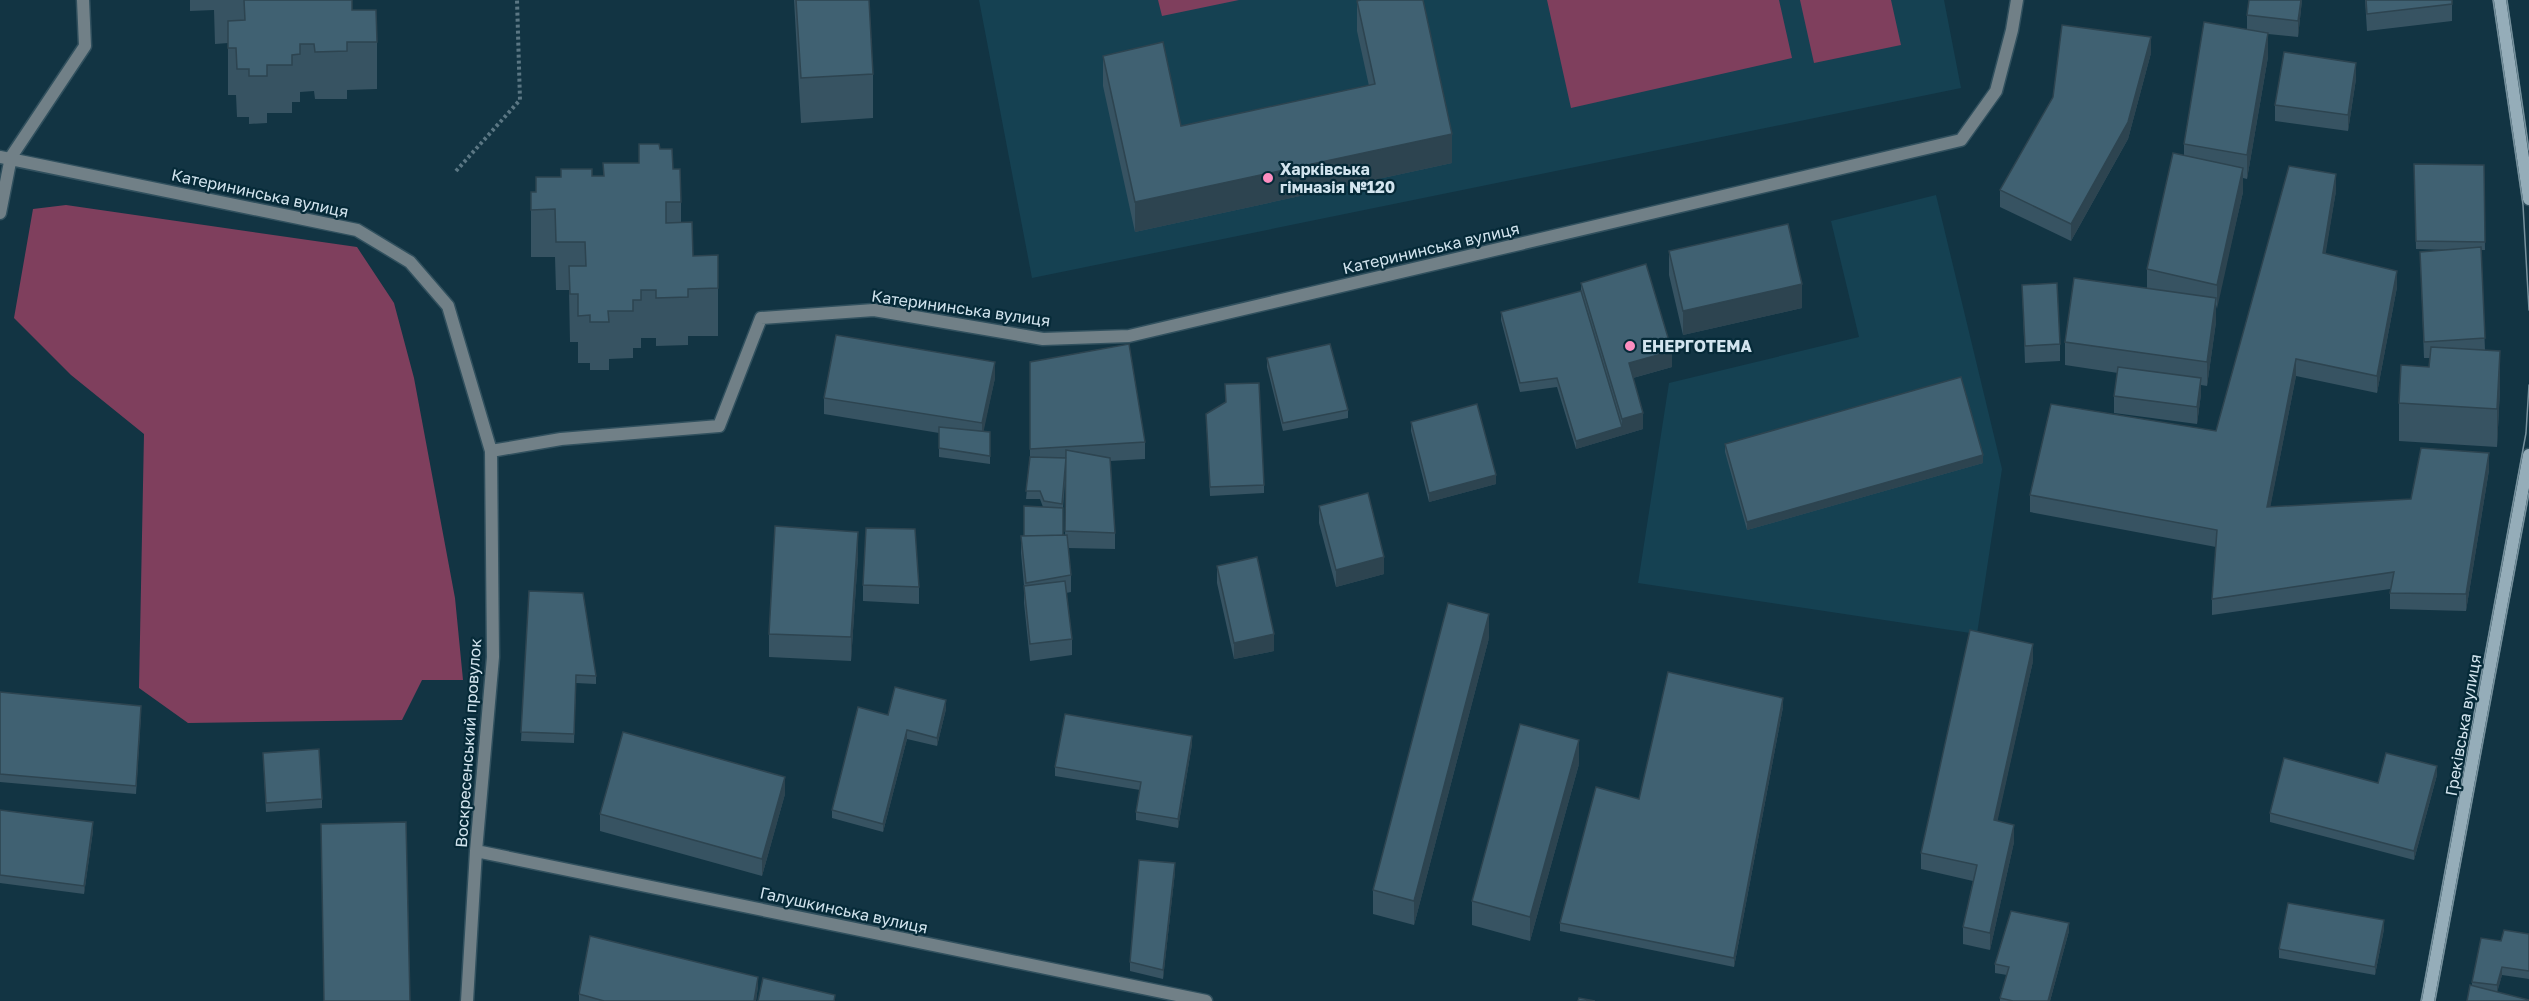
<svg xmlns="http://www.w3.org/2000/svg" width="2529" height="1001" font-family="'Golos Text',sans-serif">
	<rect width="100%" height="100%" fill="#123443"/>
	<path fill="#154152" d="M 979,0 L 1944,0 L 1961,88 L 1032,278 Z
		M 1936,195 L 2002,469 L 1977,634 L 1638,583 L 1669,383 L 1859,337 L 1831,221 Z"/>
	<path fill="#7f3f5d" d="M 1158,0 L 1239,0 L 1162,16 Z
		M 1547,0 L 1779,0 L 1792,58 L 1571,108 Z
		M 1800,0 L 1891,0 L 1901,45 L 1814,63 Z
		M 66,205 L 357,247 L 394,303 L 414,378 L 455,598 L 463,680 L 422,680 L 402,720 L 188,723 L 139,688 L 144,434 L 71,375 L 14,318 L 33,209 Z"/>
	<g fill="none" stroke-linecap="round" stroke-linejoin="round">
		<g stroke="#31505e" stroke-width="15">
			<path id="minor" d="M 0,157 L 357,230 L 410,262 L 448,306 L 491,451 L 493,657 L 476,851 L 467,1001
				M 0,213 L 11,157 L 85,46 L 83,0
				M 491,451 L 561,439 L 719,426 L 761,318 L 874,310 L 1043,339 L 1129,336 L 1961,140 L 1996,91 L 2012,30 L 2017,0
				M 476,851 L 1206,1001"/>
		</g>
		<g stroke="#31505e" stroke-width="15">
			<path id="secondary" d="M 2500,0 L 2529,199
				M 2428,1001 L 2529,455"/>
		</g>
		<path stroke="#5b7784" stroke-width="4" stroke-dasharray="3 3" stroke-linecap="butt" d="M 456,171 L 520,100 L 517,0"/>
		<use href="#minor" stroke="#718087" stroke-width="12"/>
		<use href="#secondary" stroke="#95adb9" stroke-width="12"/>
		<path stroke="#76909c" stroke-width="1.5" d="M 2493,0 L 2523,205 L 2529,310
			M 2507,0 L 2529,150
			M 2421,1001 L 2526,433 L 2529,385
			M 2435,1001 L 2529,493"/>
	</g>
	<path fill="#375362" fill-rule="evenodd" d="M 190,0 L 352,0 L 352,10 L 377,42 L 377,89 L 347,90 L 347,99 L 315,99 L 314,91 L 300,92 L 300,102 L 292,102 L 292,113 L 267,113 L 267,123 L 249,124 L 249,117 L 237,117 L 236,95 L 228,95 L 228,43 L 215,44 L 214,10 L 190,11 Z
		M 794,0 L 869,0 L 873,74 L 873,118 L 801,123 Z
		M 2302,0 L 2298,37 L 2268,34 L 2268,57 L 2247,179 L 2243,178 L 2243,192 L 2216,309 L 2216,322 L 2207,386 L 2201,385 L 2201,394 L 2197,424 L 2114,413 L 2114,396 L 2118,373 L 2065,365 L 2065,342 L 2147,288 L 2147,269 L 2184,155 L 2184,144 L 2247,30 L 2247,15 Z
		M 2365,0 L 2452,0 L 2452,21 L 2367,31 Z
		M 1357,1 L 1452,163 L 1135,232 L 1103,86 L 1103,56 L 1181,126 L 1369,86 L 1357,31 Z
		M 2151,53 L 2128,139 L 2071,241 L 2000,207 L 2000,190 Z
		M 2356,79 L 2348,131 L 2275,121 L 2275,105 Z
		M 660,149 L 673,169 L 681,202 L 681,222 L 693,256 L 718,255 L 718,336 L 688,336 L 688,345 L 656,346 L 656,338 L 641,338 L 641,348 L 633,348 L 633,358 L 609,359 L 609,370 L 590,370 L 590,363 L 578,363 L 578,342 L 570,342 L 569,290 L 556,290 L 555,257 L 531,257 L 531,192 L 536,192 L 592,176 L 603,176 L 639,163 Z
		M 2414,164 L 2484,165 L 2485,250 L 2481,250 L 2485,350 L 2500,389 L 2497,447 L 2399,441 L 2399,403 L 2429,367 L 2430,358 L 2424,358 L 2420,252 L 2448,250 L 2416,249 Z
		M 2336,191 L 2325,254 L 2397,287 L 2377,393 L 2296,376 L 2270,507 L 2411,499 L 2489,470 L 2466,611 L 2390,609 L 2390,589 L 2212,615 L 2212,599 L 2216,547 L 2030,512 L 2030,495 L 2216,431 Z
		M 1669,251 L 1802,308 L 1683,335 L 1669,275 Z
		M 1581,283 L 1672,367 L 1633,378 L 1643,429 L 1576,449 L 1557,387 L 1520,392 L 1501,320 L 1501,312 L 1581,291 Z
		M 2022,285 L 2060,344 L 2060,361 L 2025,363 Z
		M 1267,358 L 1348,410 L 1348,418 L 1283,431 L 1267,367 Z
		M 1030,362 L 1145,442 L 1145,459 L 1110,461 L 1115,533 L 1115,549 L 1068,548 L 1071,575 L 1071,592 L 1066,593 L 1072,639 L 1072,655 L 1030,661 L 1024,603 L 1024,586 L 1021,553 L 1021,536 L 1024,536 L 1043,507 L 1040,499 L 1026,499 L 1030,457 ZM 1066,469 L 1065,535 L 1063,535 L 1063,508 Z
		M 995,378 L 983,431 L 990,432 L 990,464 L 939,457 L 939,433 L 824,414 L 824,398 Z
		M 1206,414 L 1264,485 L 1264,493 L 1210,496 Z
		M 1411,422 L 1496,484 L 1429,502 L 1411,431 Z
		M 1725,444 L 1983,463 L 1747,530 L 1725,452 Z
		M 1319,506 L 1384,574 L 1336,587 L 1319,523 Z
		M 858,556 L 851,661 L 769,657 L 769,634 Z
		M 1217,566 L 1274,651 L 1234,659 L 1217,583 Z
		M 863,585 L 919,587 L 919,604 L 863,601 Z
		M 529,591 L 596,676 L 596,684 L 576,683 L 574,743 L 521,741 Z
		M 1489,638 L 1414,925 L 1373,914 L 1373,890 Z
		M 2033,661 L 1997,821 L 2014,842 L 1990,950 L 1963,944 L 1963,927 L 1973,881 L 1921,869 L 1921,853 Z
		M 0,692 L 141,714 L 136,794 L 0,782 Z
		M 1783,707 L 1734,967 L 1560,931 L 1560,923 L 1639,799 Z
		M 946,709 L 937,746 L 907,739 L 883,832 L 832,818 L 832,810 L 888,715 Z
		M 1192,744 L 1178,828 L 1136,820 L 1136,812 L 1140,790 L 1055,776 L 1055,767 Z
		M 263,753 L 322,799 L 322,808 L 266,812 Z
		M 1579,764 L 1530,941 L 1472,925 L 1472,901 Z
		M 2437,775 L 2414,860 L 2270,822 L 2270,813 L 2378,783 Z
		M 785,794 L 762,876 L 600,831 L 600,814 Z
		M 0,810 L 93,831 L 84,894 L 0,883 Z
		M 1175,872 L 1163,979 L 1130,971 L 1130,962 Z
		M 2384,929 L 2375,975 L 2279,958 L 2279,949 Z
		M 2069,931 L 2050,1001 L 2000,1001 L 2000,998 L 2007,975 L 1995,973 L 1995,964 Z
		M 2529,934 L 2529,979 L 2502,975 L 2497,992 L 2472,986 L 2472,982 L 2501,941 Z
		M 758,986 L 756,1001 L 579,1001 L 579,994 Z"/>
	<path fill="#2d4450" d="M 2301,0 L 2302,0 L 2298,37 L 2298,21 Z
		M 2268,33 L 2268,57 L 2247,179 L 2247,155 Z
		M 2151,37 L 2151,53 L 2128,139 L 2071,241 L 2071,224 Z
		M 2356,63 L 2356,79 L 2348,131 L 2348,115 Z
		M 1452,134 L 1452,163 L 1135,232 L 1135,202 Z
		M 2243,168 L 2243,192 L 2217,309 L 2217,285 Z
		M 2336,174 L 2336,191 L 2323,270 L 2323,253 Z
		M 2397,271 L 2397,287 L 2377,393 L 2377,376 Z
		M 1802,284 L 1802,308 L 1683,335 L 1683,311 Z
		M 2216,298 L 2216,322 L 2207,386 L 2207,362 Z
		M 1672,351 L 1672,367 L 1629,379 L 1629,363 Z
		M 2500,351 L 2500,389 L 2497,447 L 2497,409 Z
		M 2296,359 L 2296,376 L 2267,524 L 2267,507 Z
		M 995,362 L 995,378 L 982,439 L 982,423 Z
		M 2201,378 L 2201,394 L 2197,424 L 2197,407 Z
		M 1643,413 L 1643,429 L 1576,449 L 1576,441 L 1622,427 L 1622,419 Z
		M 2489,453 L 2489,470 L 2466,611 L 2466,594 Z
		M 1983,455 L 1983,463 L 1747,530 L 1747,522 Z
		M 1496,475 L 1496,484 L 1429,502 L 1429,493 Z
		M 858,532 L 858,556 L 851,661 L 851,637 Z
		M 1384,557 L 1384,574 L 1336,587 L 1336,570 Z
		M 1489,614 L 1489,638 L 1414,925 L 1414,901 Z
		M 1274,634 L 1274,651 L 1234,659 L 1234,643 Z
		M 2033,644 L 2033,661 L 1994,837 L 1994,820 Z
		M 1783,698 L 1783,707 L 1734,967 L 1734,958 Z
		M 946,700 L 946,709 L 937,746 L 937,738 Z
		M 907,730 L 907,739 L 883,832 L 883,824 Z
		M 1192,736 L 1192,744 L 1178,828 L 1178,819 Z
		M 1579,740 L 1579,764 L 1530,941 L 1530,917 Z
		M 2437,766 L 2437,775 L 2414,860 L 2414,851 Z
		M 785,777 L 785,794 L 762,876 L 762,859 Z
		M 93,822 L 93,831 L 84,894 L 84,886 Z
		M 2014,825 L 2014,842 L 1990,950 L 1990,933 Z
		M 1175,863 L 1175,872 L 1163,979 L 1163,970 Z
		M 2384,920 L 2384,929 L 2375,975 L 2375,967 Z
		M 2069,923 L 2069,931 L 2050,1001 L 2048,1001 Z
		M 2502,967 L 2502,975 L 2497,993 L 2497,985 Z
		M 758,977 L 758,986 L 756,1001 L 754,1001 Z"/>
	<path fill="#406172" stroke="#2d4450" stroke-width="1.5" d="M 244,0 L 352,0 L 352,10 L 376,10 L 377,42 L 347,42 L 347,51 L 315,52 L 314,44 L 300,44 L 300,54 L 292,55 L 292,65 L 267,65 L 267,76 L 249,76 L 249,69 L 237,69 L 236,48 L 228,48 L 228,21 L 245,20 Z
		M 796,0 L 869,0 L 873,74 L 801,78 Z
		M 1361,0 L 1423,0 L 1452,134 L 1135,202 L 1103,56 L 1163,42 L 1181,126 L 1375,84 L 1357,1 Z
		M 2249,0 L 2301,0 L 2298,21 L 2247,15 Z
		M 2366,0 L 2452,0 L 2452,4 L 2367,14 Z
		M 2204,22 L 2268,33 L 2247,155 L 2184,144 Z
		M 2062,25 L 2151,37 L 2128,122 L 2071,224 L 2000,190 L 2053,97 Z
		M 2284,52 L 2356,63 L 2348,115 L 2275,105 Z
		M 639,144 L 659,144 L 660,149 L 672,149 L 673,169 L 680,169 L 681,202 L 666,202 L 666,223 L 692,222 L 693,256 L 718,255 L 718,288 L 688,289 L 688,297 L 656,298 L 656,290 L 641,290 L 641,300 L 633,300 L 633,311 L 608,311 L 609,322 L 590,322 L 590,315 L 578,316 L 578,294 L 570,294 L 569,266 L 586,266 L 585,242 L 556,242 L 555,209 L 531,210 L 531,192 L 536,192 L 536,177 L 561,177 L 561,169 L 592,169 L 592,176 L 604,176 L 603,163 L 639,163 Z
		M 2173,153 L 2243,168 L 2217,285 L 2147,269 Z
		M 2414,164 L 2484,165 L 2485,242 L 2416,241 Z
		M 2289,166 L 2336,174 L 2323,253 L 2397,271 L 2377,376 L 2296,359 L 2267,507 L 2411,499 L 2421,448 L 2489,453 L 2466,594 L 2390,593 L 2394,572 L 2212,599 L 2217,530 L 2030,495 L 2051,404 L 2216,431 Z
		M 1788,224 L 1802,284 L 1683,311 L 1669,251 Z
		M 2481,247 L 2485,338 L 2424,342 L 2420,252 Z
		M 1646,264 L 1672,351 L 1629,363 L 1643,413 L 1622,419 L 1581,283 Z
		M 2074,278 L 2216,298 L 2207,362 L 2065,342 Z
		M 2057,283 L 2060,344 L 2025,346 L 2022,285 Z
		M 1581,291 L 1622,427 L 1576,441 L 1557,378 L 1520,383 L 1501,312 Z
		M 836,335 L 995,362 L 982,423 L 824,398 Z
		M 1129,344 L 1145,442 L 1030,449 L 1030,362 Z
		M 1330,344 L 1348,410 L 1283,423 L 1267,358 Z
		M 2431,347 L 2500,351 L 2497,409 L 2399,403 L 2401,365 L 2429,367 Z
		M 2118,367 L 2201,378 L 2197,407 L 2114,396 Z
		M 1961,377 L 1983,455 L 1747,522 L 1725,444 Z
		M 1259,383 L 1264,485 L 1210,487 L 1206,414 L 1226,402 L 1225,384 Z
		M 1477,404 L 1496,475 L 1429,493 L 1411,422 Z
		M 939,427 L 990,432 L 990,456 L 939,448 Z
		M 1066,450 L 1110,458 L 1115,533 L 1065,531 Z
		M 1030,457 L 1066,458 L 1062,504 L 1044,501 L 1040,491 L 1026,491 Z
		M 1368,493 L 1384,557 L 1336,570 L 1319,506 Z
		M 1024,506 L 1063,508 L 1063,535 L 1024,536 Z
		M 775,526 L 858,532 L 851,637 L 769,634 Z
		M 866,528 L 915,529 L 919,587 L 863,585 Z
		M 1067,535 L 1071,575 L 1026,583 L 1021,536 Z
		M 1257,557 L 1274,634 L 1234,643 L 1217,566 Z
		M 1065,581 L 1072,639 L 1030,644 L 1024,586 Z
		M 529,591 L 583,593 L 596,676 L 576,675 L 574,734 L 521,732 Z
		M 1448,603 L 1489,614 L 1414,901 L 1373,890 Z
		M 1970,630 L 2033,644 L 1994,820 L 2014,825 L 1990,933 L 1963,927 L 1977,865 L 1921,853 Z
		M 1668,672 L 1783,698 L 1734,958 L 1560,923 L 1596,787 L 1639,799 Z
		M 895,687 L 946,700 L 937,738 L 907,730 L 883,824 L 832,810 L 858,707 L 888,715 Z
		M 0,692 L 141,706 L 136,786 L 0,774 Z
		M 1065,714 L 1192,736 L 1178,819 L 1136,812 L 1141,782 L 1055,767 Z
		M 1520,724 L 1579,740 L 1530,917 L 1472,901 Z
		M 623,732 L 785,777 L 762,859 L 600,814 Z
		M 319,749 L 322,799 L 266,803 L 263,753 Z
		M 2386,753 L 2437,766 L 2414,851 L 2270,813 L 2284,758 L 2378,783 Z
		M 0,810 L 93,822 L 84,886 L 0,875 Z
		M 406,822 L 410,1001 L 324,1001 L 321,824 Z
		M 1139,860 L 1175,863 L 1163,970 L 1130,962 Z
		M 2288,903 L 2384,920 L 2375,967 L 2279,949 Z
		M 2011,911 L 2069,923 L 2048,1001 L 2013,1001 L 2000,998 L 2009,967 L 1995,964 Z
		M 2504,930 L 2529,934 L 2529,971 L 2502,967 L 2497,985 L 2472,982 L 2481,938 L 2501,941 Z
		M 590,936 L 758,977 L 754,1001 L 604,1001 L 579,994 Z
		M 763,978 L 835,995 L 834,1001 L 758,1001 Z
		M 2470,985 L 2529,1000 L 2529,1001 L 2467,1001 Z
		M 1579,998 L 1595,1001 L 1578,1001 Z"/>
	<g fill="#fd8ec0" stroke="#062a38" stroke-width="2">
		<circle cx="1268" cy="178" r="6"/>
		<circle cx="1630" cy="346" r="6"/>
	</g>
	<g text-anchor="middle" dominant-baseline="central" stroke-width="4.5" stroke-linejoin="round" paint-order="stroke">
		<g font-size="16" font-weight="bold" fill="#d2e4ee" stroke="#062a38" text-anchor="start">
			<text x="1280" y="169">Харківська<tspan x="1280" dy="18">гімназія №120</tspan></text>
			<text x="1642" y="346">ЕНЕРГОТЕМА</text>
		</g>
		<g font-size="16" fill="#d2e4ee" stroke="#062a38">
			<text transform="translate(260 193) rotate(12)">Катерининська вулиця</text>
			<text transform="translate(1431 248) rotate(-13)">Катерининська вулиця</text>
			<text transform="translate(961 308) rotate(8)">Катерининська вулиця</text>
			<text transform="translate(2463 725) rotate(-80)">Греківська вулиця</text>
			<text transform="translate(468 743) rotate(-86)">Воскресенський провулок</text>
			<text transform="translate(844 910) rotate(12)">Галушкинська вулиця</text>
		</g>
	</g>
</svg>
